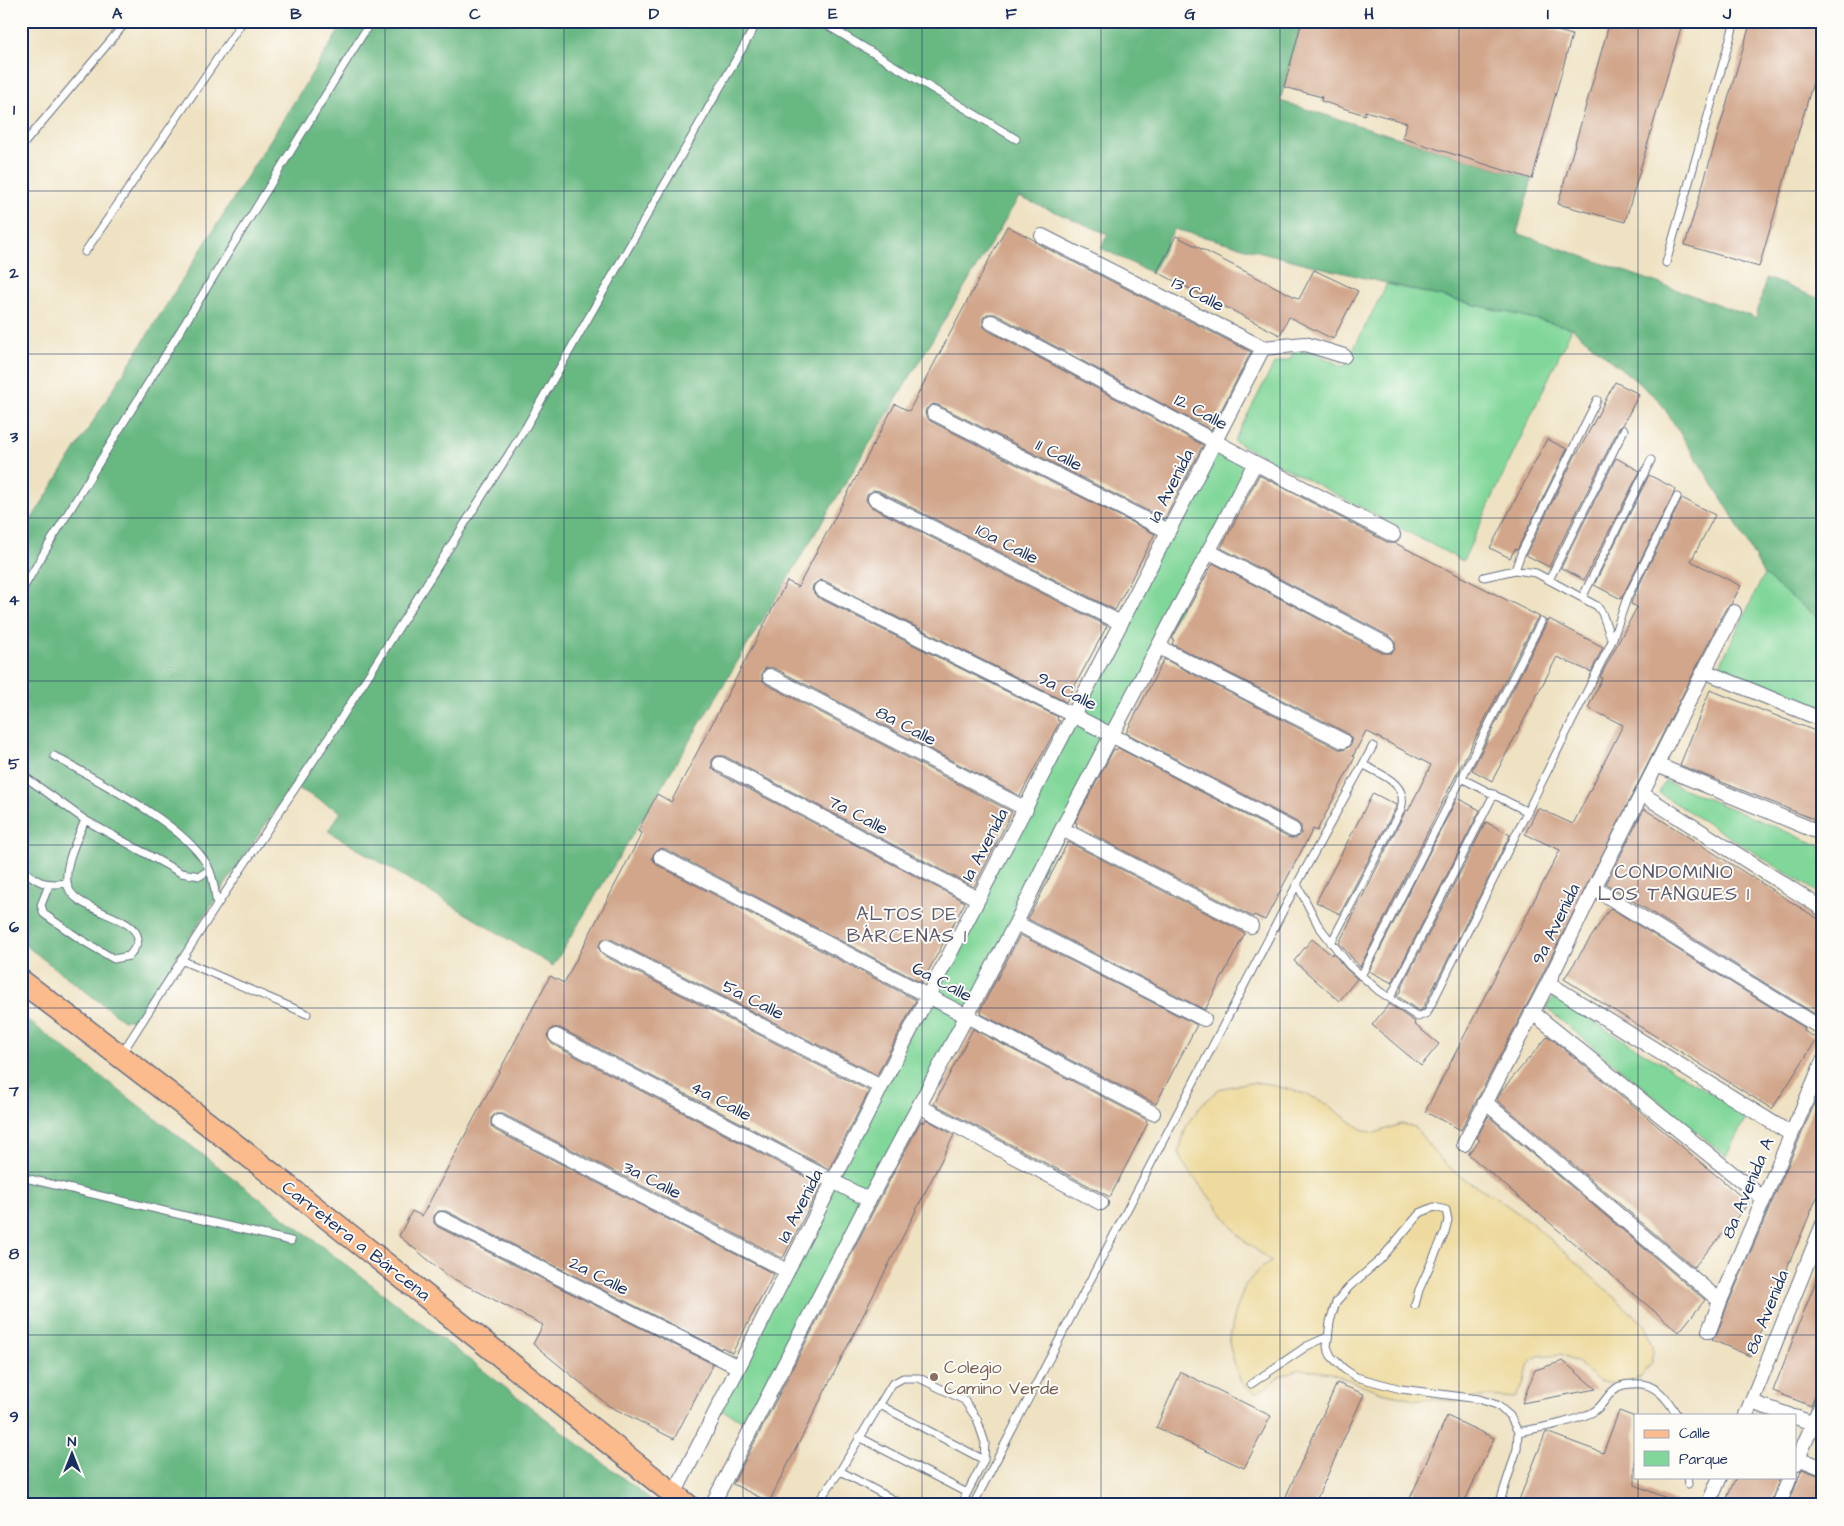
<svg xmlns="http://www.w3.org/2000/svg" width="1844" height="1526" font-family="'Architects Daughter',sans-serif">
	<rect width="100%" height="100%" fill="#fdfcf7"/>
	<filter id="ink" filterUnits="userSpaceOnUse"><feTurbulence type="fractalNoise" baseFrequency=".02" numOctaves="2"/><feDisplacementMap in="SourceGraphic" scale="10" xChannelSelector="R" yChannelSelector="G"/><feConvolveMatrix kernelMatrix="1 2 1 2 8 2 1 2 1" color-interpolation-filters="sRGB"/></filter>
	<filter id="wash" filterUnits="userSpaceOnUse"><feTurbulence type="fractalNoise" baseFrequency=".0096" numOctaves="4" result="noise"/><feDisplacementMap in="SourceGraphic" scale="20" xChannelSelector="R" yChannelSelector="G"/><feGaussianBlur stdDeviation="1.12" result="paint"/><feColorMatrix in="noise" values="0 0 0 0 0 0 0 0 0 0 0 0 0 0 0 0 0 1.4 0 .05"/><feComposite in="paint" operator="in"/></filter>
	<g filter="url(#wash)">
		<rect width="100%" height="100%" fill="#efe2c3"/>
		<path fill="#81d79a" stroke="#4e837c" d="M 1387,284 L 1572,328 L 1463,561 L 1234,441 L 1274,364 L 1290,359 L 1298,345 L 1344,367 Z
			M 1215,441 L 1255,463 L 753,1425 L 717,1408 Z
			M 1764,575 L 1823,622 L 1823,711 L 1719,667 Z
			M 1665,781 L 1823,847 L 1822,895 L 1659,793 Z
			M 1553,997 L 1747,1115 L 1726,1156 L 1546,1008 Z"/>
		<path fill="#68b882" stroke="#427470" d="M 345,21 L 1302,21 L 1280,101 L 1532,179 L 1517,233 L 1756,318 L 1766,278 L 1823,300 L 1823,622 L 1764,575 L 1729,510 L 1659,400 L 1572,328 L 1311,265 L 1174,229 L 1152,273 L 1101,248 L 1108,234 L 1019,197 L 553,966 L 328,831 L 341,812 L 292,785 L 135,1019 L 123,1020 L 21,942 L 21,536 Z
			M 21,1015 L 658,1505 L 49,1505 L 21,1498 Z"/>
		<path fill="#eeda9e" stroke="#84847e" d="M 1245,1083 L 1264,1083 L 1302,1093 L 1322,1101 L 1361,1129 L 1375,1133 L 1401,1124 L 1415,1127 L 1438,1157 L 1462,1178 L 1494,1196 L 1532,1223 L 1645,1325 L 1652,1346 L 1652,1362 L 1641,1377 L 1616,1384 L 1598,1380 L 1577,1362 L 1561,1354 L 1538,1356 L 1529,1363 L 1523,1385 L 1515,1398 L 1487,1396 L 1455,1401 L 1414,1399 L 1381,1392 L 1331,1373 L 1299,1369 L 1280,1376 L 1267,1387 L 1255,1393 L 1242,1384 L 1235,1367 L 1229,1342 L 1235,1313 L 1245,1285 L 1262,1266 L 1272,1262 L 1242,1239 L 1182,1162 L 1179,1151 L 1187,1124 L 1203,1103 L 1219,1089 Z"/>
		<g id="blocks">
			<path fill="#d1a68b" d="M 1302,21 L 1523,21 L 1572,35 L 1532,179 L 1402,138 L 1407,123 L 1365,111 L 1365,115 L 1321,101 L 1322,97 L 1284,87 Z
				M 1610,21 L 1683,21 L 1625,222 L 1558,204 Z
				M 1751,21 L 1823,21 L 1823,48 L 1759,267 L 1685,245 Z
				M 1007,226 L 1034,240 L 1038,244 L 1251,352 L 1211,430 L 995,314 L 987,314 L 983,318 L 983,326 L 987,330 L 1203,445 L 1164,519 L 938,405 L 933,404 L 926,409 L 925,414 L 930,421 L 1155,534 L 1115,610 L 879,491 L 874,490 L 867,495 L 866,500 L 871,507 L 1107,626 L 1066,702 L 825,581 L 820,580 L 813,585 L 812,590 L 817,597 L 1058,717 L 1057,720 L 1060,721 L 1020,796 L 774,668 L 766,668 L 762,672 L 762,680 L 766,684 L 1012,812 L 974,887 L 724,756 L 716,756 L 712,760 L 712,768 L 716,772 L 965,902 L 922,983 L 665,849 L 660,848 L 654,853 L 652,858 L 657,865 L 916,1000 L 877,1075 L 611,939 L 603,939 L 598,947 L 603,955 L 869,1091 L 829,1169 L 560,1028 L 552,1028 L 547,1036 L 552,1044 L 821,1185 L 784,1256 L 782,1258 L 503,1114 L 495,1114 L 491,1118 L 491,1126 L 495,1130 L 774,1274 L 732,1353 L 722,1347 L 721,1349 L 446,1211 L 438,1211 L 434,1216 L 434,1223 L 438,1227 L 713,1364 L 674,1439 L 609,1406 L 533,1344 L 543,1325 L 448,1276 L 399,1236 L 412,1211 L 422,1216 L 550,976 L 564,983 L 642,833 L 638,831 L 657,794 L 671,802 L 787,581 L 798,587 L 895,404 L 909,411 Z
				M 1176,236 L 1299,299 L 1314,270 L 1358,291 L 1333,339 L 1289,317 L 1280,335 L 1157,272 Z
				M 1615,382 L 1639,394 L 1623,425 L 1619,428 L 1549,567 L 1526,555 L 1576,454 L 1577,454 Z
				M 1547,439 L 1567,449 L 1517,550 L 1515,549 L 1510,558 L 1490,548 Z
				M 1616,458 L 1640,471 L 1584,580 L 1561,568 Z
				M 1259,475 L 1389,543 L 1395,543 L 1540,617 L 1536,620 L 1447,793 L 1360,967 L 1339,943 L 1406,810 L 1408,811 L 1431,765 L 1366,731 L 1353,756 L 1355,757 L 1317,831 L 1313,829 L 1265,920 L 1254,915 L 1253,917 L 1076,826 L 1077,823 L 1075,822 L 1114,749 L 1116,750 L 1118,748 L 1289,838 L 1297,838 L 1301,834 L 1301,826 L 1297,822 L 1126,733 L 1164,659 L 1339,749 L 1344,750 L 1351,745 L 1352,740 L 1347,733 L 1172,644 L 1174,640 L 1172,639 L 1213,563 L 1383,653 L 1391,653 L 1395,649 L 1395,641 L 1391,637 L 1221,548 Z
				M 1649,475 L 1676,489 L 1621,599 L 1594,585 Z
				M 1682,498 L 1715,515 L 1691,561 L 1741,586 L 1731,604 L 1726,608 L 1532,995 L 1461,1130 L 1425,1112 L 1560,850 L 1525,834 L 1538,808 L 1573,824 L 1623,725 L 1588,708 L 1602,678 L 1600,677 L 1637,607 L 1631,604 L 1632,600 Z
				M 1549,619 L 1603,647 L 1591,672 L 1557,657 L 1492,781 L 1472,770 L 1546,624 L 1546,620 L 1549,621 Z
				M 1710,690 L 1823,734 L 1823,823 L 1680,765 Z
				M 1373,793 L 1396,805 L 1396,807 L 1340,914 L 1316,902 Z
				M 1457,798 L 1480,810 L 1392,983 L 1369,971 Z
				M 1644,809 L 1823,922 L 1823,1001 L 1815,1014 L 1606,884 Z
				M 1486,822 L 1510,835 L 1446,963 L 1422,1010 L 1419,1011 L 1397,996 L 1402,989 L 1401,988 Z
				M 1068,842 L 1245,933 L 1205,1010 L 1028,919 Z
				M 1610,908 L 1805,1028 L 1804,1031 L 1817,1039 L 1772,1109 L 1564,979 Z
				M 1020,935 L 1197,1025 L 1156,1104 L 981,1014 L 982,1012 L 980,1011 Z
				M 1312,939 L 1332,955 L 1333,953 L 1345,968 L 1357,979 L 1339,1001 L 1294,961 Z
				M 1389,1004 L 1415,1022 L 1414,1024 L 1439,1044 L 1421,1066 L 1372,1025 Z
				M 973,1029 L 1147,1120 L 1146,1122 L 1148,1123 L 1110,1197 L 934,1104 Z
				M 1548,1036 L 1629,1102 L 1749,1203 L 1694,1267 L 1497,1100 L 1502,1090 Z
				M 1823,1084 L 1823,1183 L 1750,1356 L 1712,1340 L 1717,1334 L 1728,1304 Z
				M 1488,1116 L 1705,1300 L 1679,1332 L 1468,1154 L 1480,1140 L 1477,1138 Z
				M 926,1119 L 954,1135 L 769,1502 L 733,1484 L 877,1204 L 921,1121 L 924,1123 Z
				M 1822,1265 L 1823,1376 L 1811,1406 L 1773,1391 Z
				M 1563,1361 L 1596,1389 L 1522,1403 L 1535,1370 Z
				M 1181,1372 L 1271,1416 L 1244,1468 L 1156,1428 Z
				M 1337,1383 L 1364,1394 L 1314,1505 L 1282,1505 Z
				M 1619,1411 L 1635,1417 L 1635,1485 L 1683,1505 L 1517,1505 L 1546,1432 L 1603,1453 Z
				M 1447,1416 L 1494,1438 L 1463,1505 L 1407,1505 Z
				M 1802,1469 L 1823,1477 L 1823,1505 L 1788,1505 Z
				M 1736,1477 L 1780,1477 L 1770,1505 L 1724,1505 Z"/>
		</g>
	</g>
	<g filter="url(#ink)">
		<use href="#blocks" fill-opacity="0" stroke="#656e81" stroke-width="1"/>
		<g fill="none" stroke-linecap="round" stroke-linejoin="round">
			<g stroke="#656e81" stroke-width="9">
				<path id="lane" d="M 820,21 L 1016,139
					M 21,147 L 127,21
					M 85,252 L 243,21
					M 1666,263 L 1735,21
					M 1515,570 L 1522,551 L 1597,400
					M 1484,577 L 1515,570 L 1536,573 L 1597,606 L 1602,613 L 1612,641
					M 1549,580 L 1624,430
					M 21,592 L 52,539 L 371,21
					M 1582,598 L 1651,460
					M 54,756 C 95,780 192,827 210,871 C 214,881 215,893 217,905
					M 21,774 L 85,820 L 181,873 L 200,876 L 209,870
					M 1461,778 L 1528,812
					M 21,868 C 38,883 44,886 67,883
					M 1297,884 L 1318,925 L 1349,965 L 1379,991 L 1418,1017 L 1427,1013 L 1612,641 L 1627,598 L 1677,497
					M 49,885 L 41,905 L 44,914 L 80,939 L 114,959 L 129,956 C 132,952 138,945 138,939 C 136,914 69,912 67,882 C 65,861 78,838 85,820
					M 1331,943 L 1401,809 C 1409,784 1382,775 1364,765
					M 181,960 L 307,1014
					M 1361,976 L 1541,622
					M 1390,998 L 1494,794
					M 122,1053 L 217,905 L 326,742 L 526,427 L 758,21
					M 21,1177 L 291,1241
					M 1415,1305 L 1419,1290 L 1445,1232 L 1448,1220 L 1446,1210 L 1434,1207 L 1420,1213 L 1380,1260 L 1350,1286 L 1336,1302 L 1330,1322 L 1327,1347 L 1331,1356 L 1344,1369 L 1356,1377 L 1401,1389 L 1479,1399 L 1497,1405 L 1510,1416 L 1518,1432 L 1517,1449 L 1499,1505
					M 1251,1384 L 1307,1346 L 1327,1337
					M 880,1405 L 984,1460
					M 1518,1432 C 1543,1427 1570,1423 1593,1412 C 1604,1406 1607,1393 1618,1387 C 1622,1385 1628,1384 1633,1384 C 1654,1381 1667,1398 1677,1415
					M 859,1437 L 967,1493
					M 840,1471 L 903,1505
					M 1687,1477 L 1688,1484
					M 816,1505 L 840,1471 L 892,1384 L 903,1378 L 919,1378 L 964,1400 L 977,1419 L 985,1443 L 984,1460 L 961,1505
					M 973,1505 L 1297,884 L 1373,746"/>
			</g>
			<g stroke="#656e81" stroke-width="16">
				<path id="street" d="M 1042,236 L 1263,348 L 1305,344 L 1344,356
					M 991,322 L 1255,463 L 1393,535
					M 934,413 L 1168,531
					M 875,499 L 1121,623
					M 1208,551 L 1387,645
					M 821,589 L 1073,715 L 1293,830
					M 1159,647 L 1343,741
					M 1704,671 L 1823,720
					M 770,676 L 1026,809
					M 720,764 L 978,899
					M 1657,765 L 1823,834
					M 1642,794 L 1823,909
					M 1062,829 L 1251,926
					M 661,857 L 1153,1113
					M 1594,888 L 1823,1029
					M 1016,923 L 1204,1019
					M 607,947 L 881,1087
					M 1548,983 L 1791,1134
					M 1532,1012 L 1764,1199
					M 556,1036 L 869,1200
					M 1485,1102 L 1720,1301
					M 919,1106 L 1101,1203
					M 499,1122 L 787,1271
					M 1464,1144 L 1548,983 L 1594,888 L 1734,612
					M 442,1219 L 738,1367
					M 1709,1331 L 1720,1301 L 1823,1061
					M 1751,1402 L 1789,1415
					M 1746,1415 L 1823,1224
					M 1795,1417 L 1823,1427
					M 1795,1457 L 1823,1468
					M 1795,1465 L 1823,1401
					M 674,1494 L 881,1087 L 1263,348
					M 712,1505 L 869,1200 L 1016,923 L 1062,829 L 1255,463
					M 1708,1505 L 1720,1477
					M 1779,1505 L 1790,1477"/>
			</g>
			<g stroke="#656e81" stroke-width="25">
				<path id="primary" d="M 21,981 C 247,1150 466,1329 687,1505"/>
			</g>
			<use href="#lane" stroke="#fff" stroke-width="7"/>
			<use href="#street" stroke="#fff" stroke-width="14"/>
			<use href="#primary" stroke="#fbbb8d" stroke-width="22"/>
		</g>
	</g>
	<path fill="none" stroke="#1b2f5e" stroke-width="1" stroke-opacity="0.55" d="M 206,21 L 206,1505M 385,21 L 385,1505M 564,21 L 564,1505M 743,21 L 743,1505M 922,21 L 922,1505M 1101,21 L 1101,1505M 1280,21 L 1280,1505M 1459,21 L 1459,1505M 1638,21 L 1638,1415M 21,191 L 1823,191M 21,354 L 1823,354M 21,518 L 1823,518M 21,681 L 1823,681M 21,845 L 1823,845M 21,1008 L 1823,1008M 21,1172 L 1823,1172M 21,1335 L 1823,1335M 1638,1477 L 1638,1505"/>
	<circle fill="#8d6e63" stroke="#fdfcf7" stroke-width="2" cx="934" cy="1377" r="5"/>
	<g text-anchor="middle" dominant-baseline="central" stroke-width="4" stroke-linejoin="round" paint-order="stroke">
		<g font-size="18" fill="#1b2f5e" stroke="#fdfcf7">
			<text transform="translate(1198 294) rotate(27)">13 Calle</text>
			<text transform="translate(1201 412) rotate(28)">12 Calle</text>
			<text transform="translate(1059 455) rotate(27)">11 Calle</text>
			<text transform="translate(1171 486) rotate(-63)">1a Avenida</text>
			<text transform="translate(1007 544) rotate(27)">10a Calle</text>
			<text transform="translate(1067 691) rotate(27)">9a Calle</text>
			<text transform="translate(906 726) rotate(28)">8a Calle</text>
			<text transform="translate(858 815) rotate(28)">7a Calle</text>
			<text transform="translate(985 845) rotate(-62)">1a Avenida</text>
			<text transform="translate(1556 924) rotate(-64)">9a Avenida</text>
			<text transform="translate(942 982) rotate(28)">6a Calle</text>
			<text transform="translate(753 1000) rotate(27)">5a Calle</text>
			<text transform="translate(721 1101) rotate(28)">4a Calle</text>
			<text transform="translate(652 1180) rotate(27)">3a Calle</text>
			<text transform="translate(1748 1188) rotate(-67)">8a Avenida A</text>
			<text transform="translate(800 1206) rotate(-63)">1a Avenida</text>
			<text transform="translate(356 1241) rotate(38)">Carretera a Bárcena</text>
			<text transform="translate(599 1276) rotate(27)">2a Calle</text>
			<text transform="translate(1767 1312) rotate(-68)">8a Avenida</text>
		</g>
		<g font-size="18" fill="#785e54" stroke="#fdfcf7" text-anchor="start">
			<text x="944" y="1367">Colegio<tspan x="944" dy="21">Camino Verde</tspan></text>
		</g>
		<g font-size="19" letter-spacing="1" fill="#5b596e" stroke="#fdfcf7">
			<text x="1674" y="872">CONDOMINIO<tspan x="1674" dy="22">LOS TANQUES 1</tspan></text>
			<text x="907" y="914">ALTOS DE<tspan x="907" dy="22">BÁRCENAS 1</tspan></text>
		</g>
	</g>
	<rect width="1844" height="1526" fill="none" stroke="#fdfcf7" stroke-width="55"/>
	<rect x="1634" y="1414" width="162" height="65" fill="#fdfcf7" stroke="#a3aaba"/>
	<rect x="1644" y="1430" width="25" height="8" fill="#fbbb8d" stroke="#a3aaba"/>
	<text x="1679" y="1438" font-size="15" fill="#1b2f5e">Calle</text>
	<rect x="1644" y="1451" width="25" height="15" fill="#81d79a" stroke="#a3aaba"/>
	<text x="1679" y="1464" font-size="15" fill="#1b2f5e">Parque</text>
	<g transform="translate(72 1454)" stroke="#fdfcf7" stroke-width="4" paint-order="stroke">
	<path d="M0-4L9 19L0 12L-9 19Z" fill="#1b2f5e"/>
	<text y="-8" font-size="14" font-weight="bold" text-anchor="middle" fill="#1b2f5e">N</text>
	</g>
	<rect x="28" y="28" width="1788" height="1470" fill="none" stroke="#1b2f5e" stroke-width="2"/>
	<g font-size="16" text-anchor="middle" font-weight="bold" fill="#1b2f5e">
		<text x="117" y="19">A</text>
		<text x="296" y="19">B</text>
		<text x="475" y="19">C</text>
		<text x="654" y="19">D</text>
		<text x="833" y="19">E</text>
		<text x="1011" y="19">F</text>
		<text x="1190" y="19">G</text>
		<text x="1369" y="19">H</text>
		<text x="1548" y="19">I</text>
		<text x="1727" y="19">J</text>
		<text x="14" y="115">1</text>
		<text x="14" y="278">2</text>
		<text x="14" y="442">3</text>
		<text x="14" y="605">4</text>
		<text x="14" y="769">5</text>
		<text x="14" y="932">6</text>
		<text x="14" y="1096">7</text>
		<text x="14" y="1259">8</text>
		<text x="14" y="1422">9</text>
	</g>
</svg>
